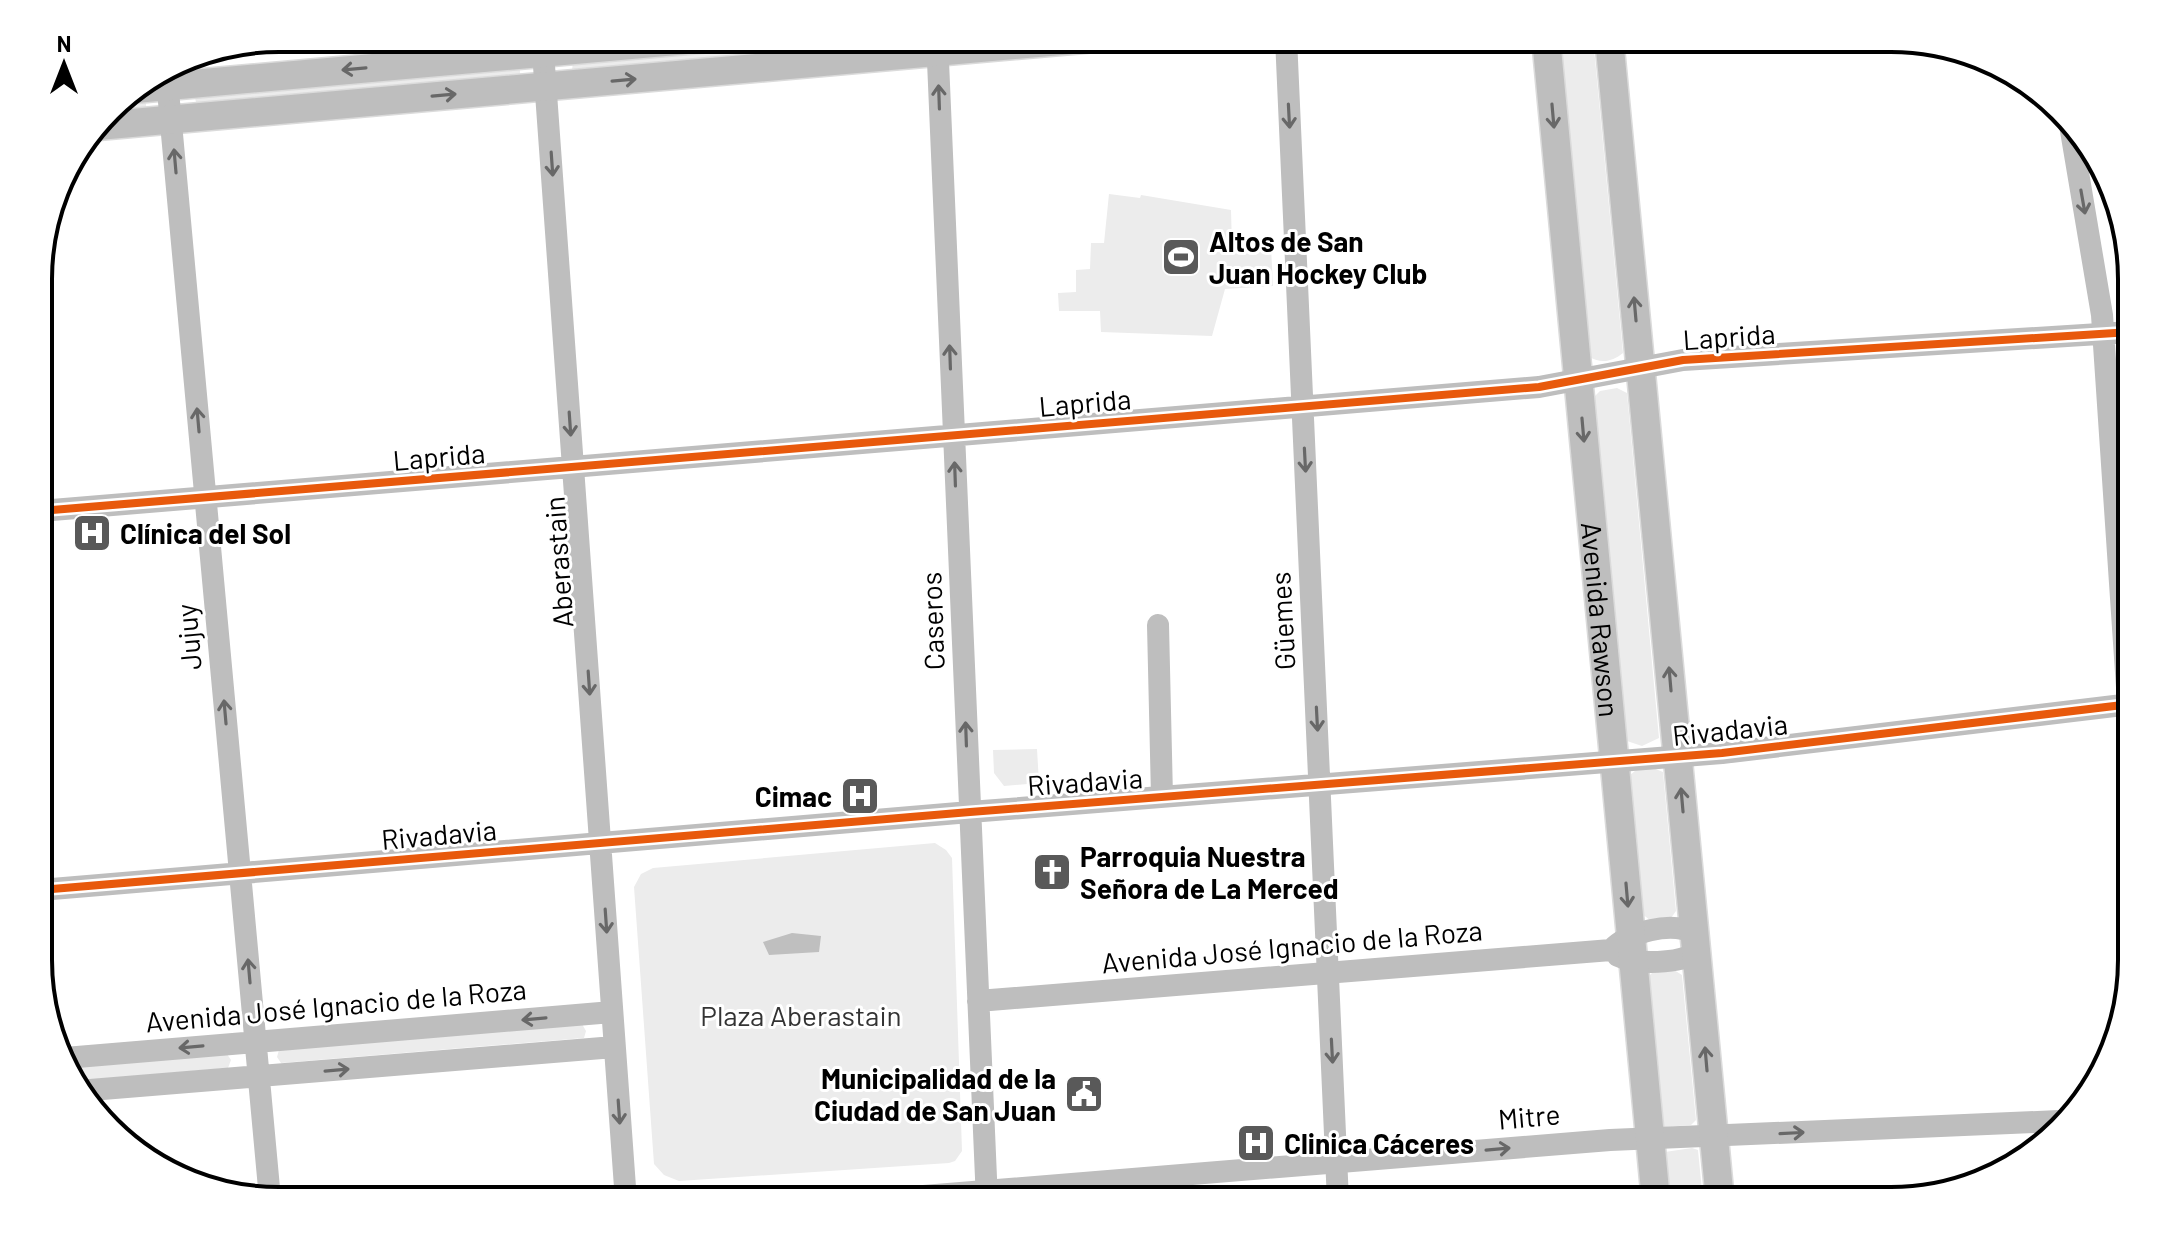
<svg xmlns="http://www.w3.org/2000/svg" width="2170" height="1239" font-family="Barlow,sans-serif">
	<rect width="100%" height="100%" fill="#fff"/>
	<path fill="#ececec" d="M 827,38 L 913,38 L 913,41 L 572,71 L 573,60 Z
		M 1557,38 L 1593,38 L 1623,353 C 1612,362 1600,364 1588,356 Z
		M 520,68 L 520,76 L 197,106 L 195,98 L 197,94 Z
		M 142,99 L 146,104 L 146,109 L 107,115 L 118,101 Z
		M 1109,194 L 1140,198 L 1141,195 L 1231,210 L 1232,247 L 1271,247 L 1273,286 L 1225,289 L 1212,336 L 1101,332 L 1100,311 L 1059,311 L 1058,293 L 1076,292 L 1076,270 L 1090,269 L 1091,243 L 1104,243 Z
		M 1617,388 L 1627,393 L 1659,738 L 1642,746 L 1624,740 L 1592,399 L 1600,391 Z
		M 1037,749 L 1039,783 L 1004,786 L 994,773 L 993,750 Z
		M 1653,768 L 1663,772 L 1676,911 L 1671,918 L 1651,921 L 1641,913 L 1628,777 L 1636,770 Z
		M 935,843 L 946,850 L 952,858 L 962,1151 L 955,1161 L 949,1163 L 679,1181 L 664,1175 L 654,1164 L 634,887 L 641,874 L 653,868 Z
		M 1674,970 L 1682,975 L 1696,1120 L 1691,1125 L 1665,1127 L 1662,1125 L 1647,978 L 1653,972 Z
		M 582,1024 L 586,1031 L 584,1038 L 281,1063 L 277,1057 L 279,1050 Z
		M 227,1054 L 231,1060 L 228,1068 L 74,1081 L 69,1067 Z
		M 1692,1148 L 1698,1150 L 1703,1201 L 1668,1201 L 1665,1152 Z"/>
	<path fill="#bfbfbf" d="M 792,933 L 821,936 L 819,952 L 769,955 L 763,942 Z"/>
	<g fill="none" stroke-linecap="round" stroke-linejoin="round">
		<g stroke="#dbdbdb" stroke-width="31">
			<g id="major">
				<path id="s1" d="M 1546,38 L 1656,1201"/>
				<path d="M 1609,38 L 1720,1201"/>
				<path d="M 135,89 L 710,38"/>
				<path d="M 98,126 L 1095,38"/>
			</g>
		</g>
		<path stroke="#bebebe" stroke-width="22" d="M 542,38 L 626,1201
			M 937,38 L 987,1201
			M 1286,38 L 1338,1201
			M 166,69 L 270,1199
			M 2070,125 L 2102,315 L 2131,747
			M 40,475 L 43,511
			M 40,511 L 1539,387 L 1683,360 L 2131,332
			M 1158,625 L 1162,797
			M 40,890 L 970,812 L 1722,753 L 2131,704
			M 1618,956 C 1636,965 1680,964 1696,952
			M 978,1001 L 1611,950 C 1628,932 1671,921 1694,933
			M 65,1058 L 612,1012
			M 78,1091 L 614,1047
			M 862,1201 L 1610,1140 L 2059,1121"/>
		<use href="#major" stroke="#bebebe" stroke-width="28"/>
		<g stroke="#fff" stroke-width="13">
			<path id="cycleway" d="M 40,511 L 1539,387 L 1683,360 L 2131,332
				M 40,890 L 970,812 L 1722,753 L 2131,704"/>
		</g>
		<use href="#cycleway" stroke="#e8590c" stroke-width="8"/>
	</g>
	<defs><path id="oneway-shaft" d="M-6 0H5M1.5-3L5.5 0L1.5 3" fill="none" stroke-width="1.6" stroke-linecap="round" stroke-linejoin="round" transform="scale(2)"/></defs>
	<g stroke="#686868">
		<use href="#oneway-shaft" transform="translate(354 69) rotate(175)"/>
		<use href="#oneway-shaft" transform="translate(624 80) rotate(-5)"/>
		<use href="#oneway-shaft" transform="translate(444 95) rotate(-5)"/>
		<use href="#oneway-shaft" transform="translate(939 97) rotate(-92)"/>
		<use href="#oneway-shaft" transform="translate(1289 116) rotate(87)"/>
		<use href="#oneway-shaft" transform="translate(1553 116) rotate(85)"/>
		<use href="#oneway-shaft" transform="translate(175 161) rotate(-95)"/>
		<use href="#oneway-shaft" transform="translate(552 164) rotate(86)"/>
		<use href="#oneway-shaft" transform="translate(2083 202) rotate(80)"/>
		<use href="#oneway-shaft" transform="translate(1635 309) rotate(-95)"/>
		<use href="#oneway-shaft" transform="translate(950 357) rotate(-92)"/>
		<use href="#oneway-shaft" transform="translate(198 420) rotate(-95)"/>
		<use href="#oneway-shaft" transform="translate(570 424) rotate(86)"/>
		<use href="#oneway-shaft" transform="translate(1583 430) rotate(85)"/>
		<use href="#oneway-shaft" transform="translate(1305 460) rotate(87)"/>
		<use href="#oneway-shaft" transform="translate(955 474) rotate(-92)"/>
		<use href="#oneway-shaft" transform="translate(1670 679) rotate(-95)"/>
		<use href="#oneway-shaft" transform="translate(589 683) rotate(86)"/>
		<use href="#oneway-shaft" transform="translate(225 712) rotate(-95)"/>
		<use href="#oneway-shaft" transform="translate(1317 719) rotate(87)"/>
		<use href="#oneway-shaft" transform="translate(966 734) rotate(-92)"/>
		<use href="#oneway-shaft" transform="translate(1682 800) rotate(-95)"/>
		<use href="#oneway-shaft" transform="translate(1627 895) rotate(85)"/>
		<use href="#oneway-shaft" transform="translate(606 921) rotate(86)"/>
		<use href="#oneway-shaft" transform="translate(249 971) rotate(-95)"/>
		<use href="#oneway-shaft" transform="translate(534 1019) rotate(175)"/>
		<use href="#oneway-shaft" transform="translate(191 1047) rotate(175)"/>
		<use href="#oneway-shaft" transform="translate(1332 1051) rotate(87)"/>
		<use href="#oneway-shaft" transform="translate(1706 1059) rotate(-95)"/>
		<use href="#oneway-shaft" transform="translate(337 1070) rotate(-5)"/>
		<use href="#oneway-shaft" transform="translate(619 1112) rotate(86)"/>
		<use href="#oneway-shaft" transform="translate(1792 1133) rotate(-3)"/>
		<use href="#oneway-shaft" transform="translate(1498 1149) rotate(-5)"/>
	</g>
	<defs>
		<g id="stadium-square" transform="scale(2)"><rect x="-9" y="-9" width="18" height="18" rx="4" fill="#595959" stroke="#fff"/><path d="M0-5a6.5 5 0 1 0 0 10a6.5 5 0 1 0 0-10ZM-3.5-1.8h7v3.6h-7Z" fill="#fff"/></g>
		<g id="hospital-square" transform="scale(2)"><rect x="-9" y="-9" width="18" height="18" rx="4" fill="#595959" stroke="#fff"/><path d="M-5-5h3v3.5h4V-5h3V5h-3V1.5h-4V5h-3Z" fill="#fff"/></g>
		<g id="church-square" transform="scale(2)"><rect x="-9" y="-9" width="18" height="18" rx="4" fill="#595959" stroke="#fff"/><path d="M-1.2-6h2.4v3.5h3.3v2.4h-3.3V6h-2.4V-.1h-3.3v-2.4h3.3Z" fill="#fff"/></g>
		<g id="civic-square" transform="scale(2)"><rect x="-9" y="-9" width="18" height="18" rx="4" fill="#595959" stroke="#fff"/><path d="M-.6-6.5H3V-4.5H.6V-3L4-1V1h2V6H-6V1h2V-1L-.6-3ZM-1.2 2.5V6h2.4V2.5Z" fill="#fff"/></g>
	</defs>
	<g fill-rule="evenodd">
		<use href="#stadium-square" x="1181" y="257"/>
		<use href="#hospital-square" x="92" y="533"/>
		<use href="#hospital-square" x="860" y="796"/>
		<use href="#church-square" x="1052" y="872"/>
		<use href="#civic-square" x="1084" y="1094"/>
		<use href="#hospital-square" x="1256" y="1143"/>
	</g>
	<g text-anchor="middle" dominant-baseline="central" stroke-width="6" stroke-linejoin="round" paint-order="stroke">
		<g font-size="28" font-weight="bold" fill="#000" stroke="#fff" text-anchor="start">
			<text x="1209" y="241">Altos de San<tspan x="1209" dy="32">Juan Hockey Club</tspan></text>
			<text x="120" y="533">Clínica del Sol</text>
			<text x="832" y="796" text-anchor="end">Cimac</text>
			<text x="1080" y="856">Parroquia Nuestra<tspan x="1080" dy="32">Señora de La Merced</tspan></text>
			<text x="1056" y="1078" text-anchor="end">Municipalidad de la<tspan x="1056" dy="32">Ciudad de San Juan</tspan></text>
			<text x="1284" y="1143">Clinica Cáceres</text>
		</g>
		<g font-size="28" fill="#000" stroke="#fff">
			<text transform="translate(1729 336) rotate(-4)">Laprida</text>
			<text transform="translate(1085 402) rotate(-5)">Laprida</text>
			<text transform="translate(439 456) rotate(-5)">Laprida</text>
			<text transform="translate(558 562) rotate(-94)">Aberastain</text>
			<text stroke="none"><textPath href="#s1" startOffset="584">Avenida Rawson</textPath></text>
			<text transform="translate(932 621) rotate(-92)">Caseros</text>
			<text transform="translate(1282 621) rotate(-93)">Güemes</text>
			<text transform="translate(188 637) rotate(-95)">Jujuy</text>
			<text transform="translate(1730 729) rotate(-6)">Rivadavia</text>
			<text transform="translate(1085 781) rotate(-4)">Rivadavia</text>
			<text transform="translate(439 834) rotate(-5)">Rivadavia</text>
			<text transform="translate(1292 946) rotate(-5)">Avenida José Ignacio de la Roza</text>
			<text transform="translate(336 1005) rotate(-5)">Avenida José Ignacio de la Roza</text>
			<text transform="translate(1529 1116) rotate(-5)">Mitre</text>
		</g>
		<g font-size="28" fill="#333" stroke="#fff">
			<text x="801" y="1015">Plaza Aberastain</text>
		</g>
	</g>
	<path d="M0 0H2170V1239H0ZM279 52H1891A227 227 0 0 1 2118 279V960A227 227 0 0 1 1891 1187H279A227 227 0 0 1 52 960V279A227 227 0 0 1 279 52Z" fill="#fff" fill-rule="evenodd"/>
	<path fill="none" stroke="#000" stroke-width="4" d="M279 52H1891A227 227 0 0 1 2118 279V960A227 227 0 0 1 1891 1187H279A227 227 0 0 1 52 960V279A227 227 0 0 1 279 52Z"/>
	<g transform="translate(64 64)" stroke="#ffffff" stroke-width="6" paint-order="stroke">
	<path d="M0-6L14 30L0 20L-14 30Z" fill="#000000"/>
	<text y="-12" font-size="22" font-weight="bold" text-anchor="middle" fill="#000000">N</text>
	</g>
</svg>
